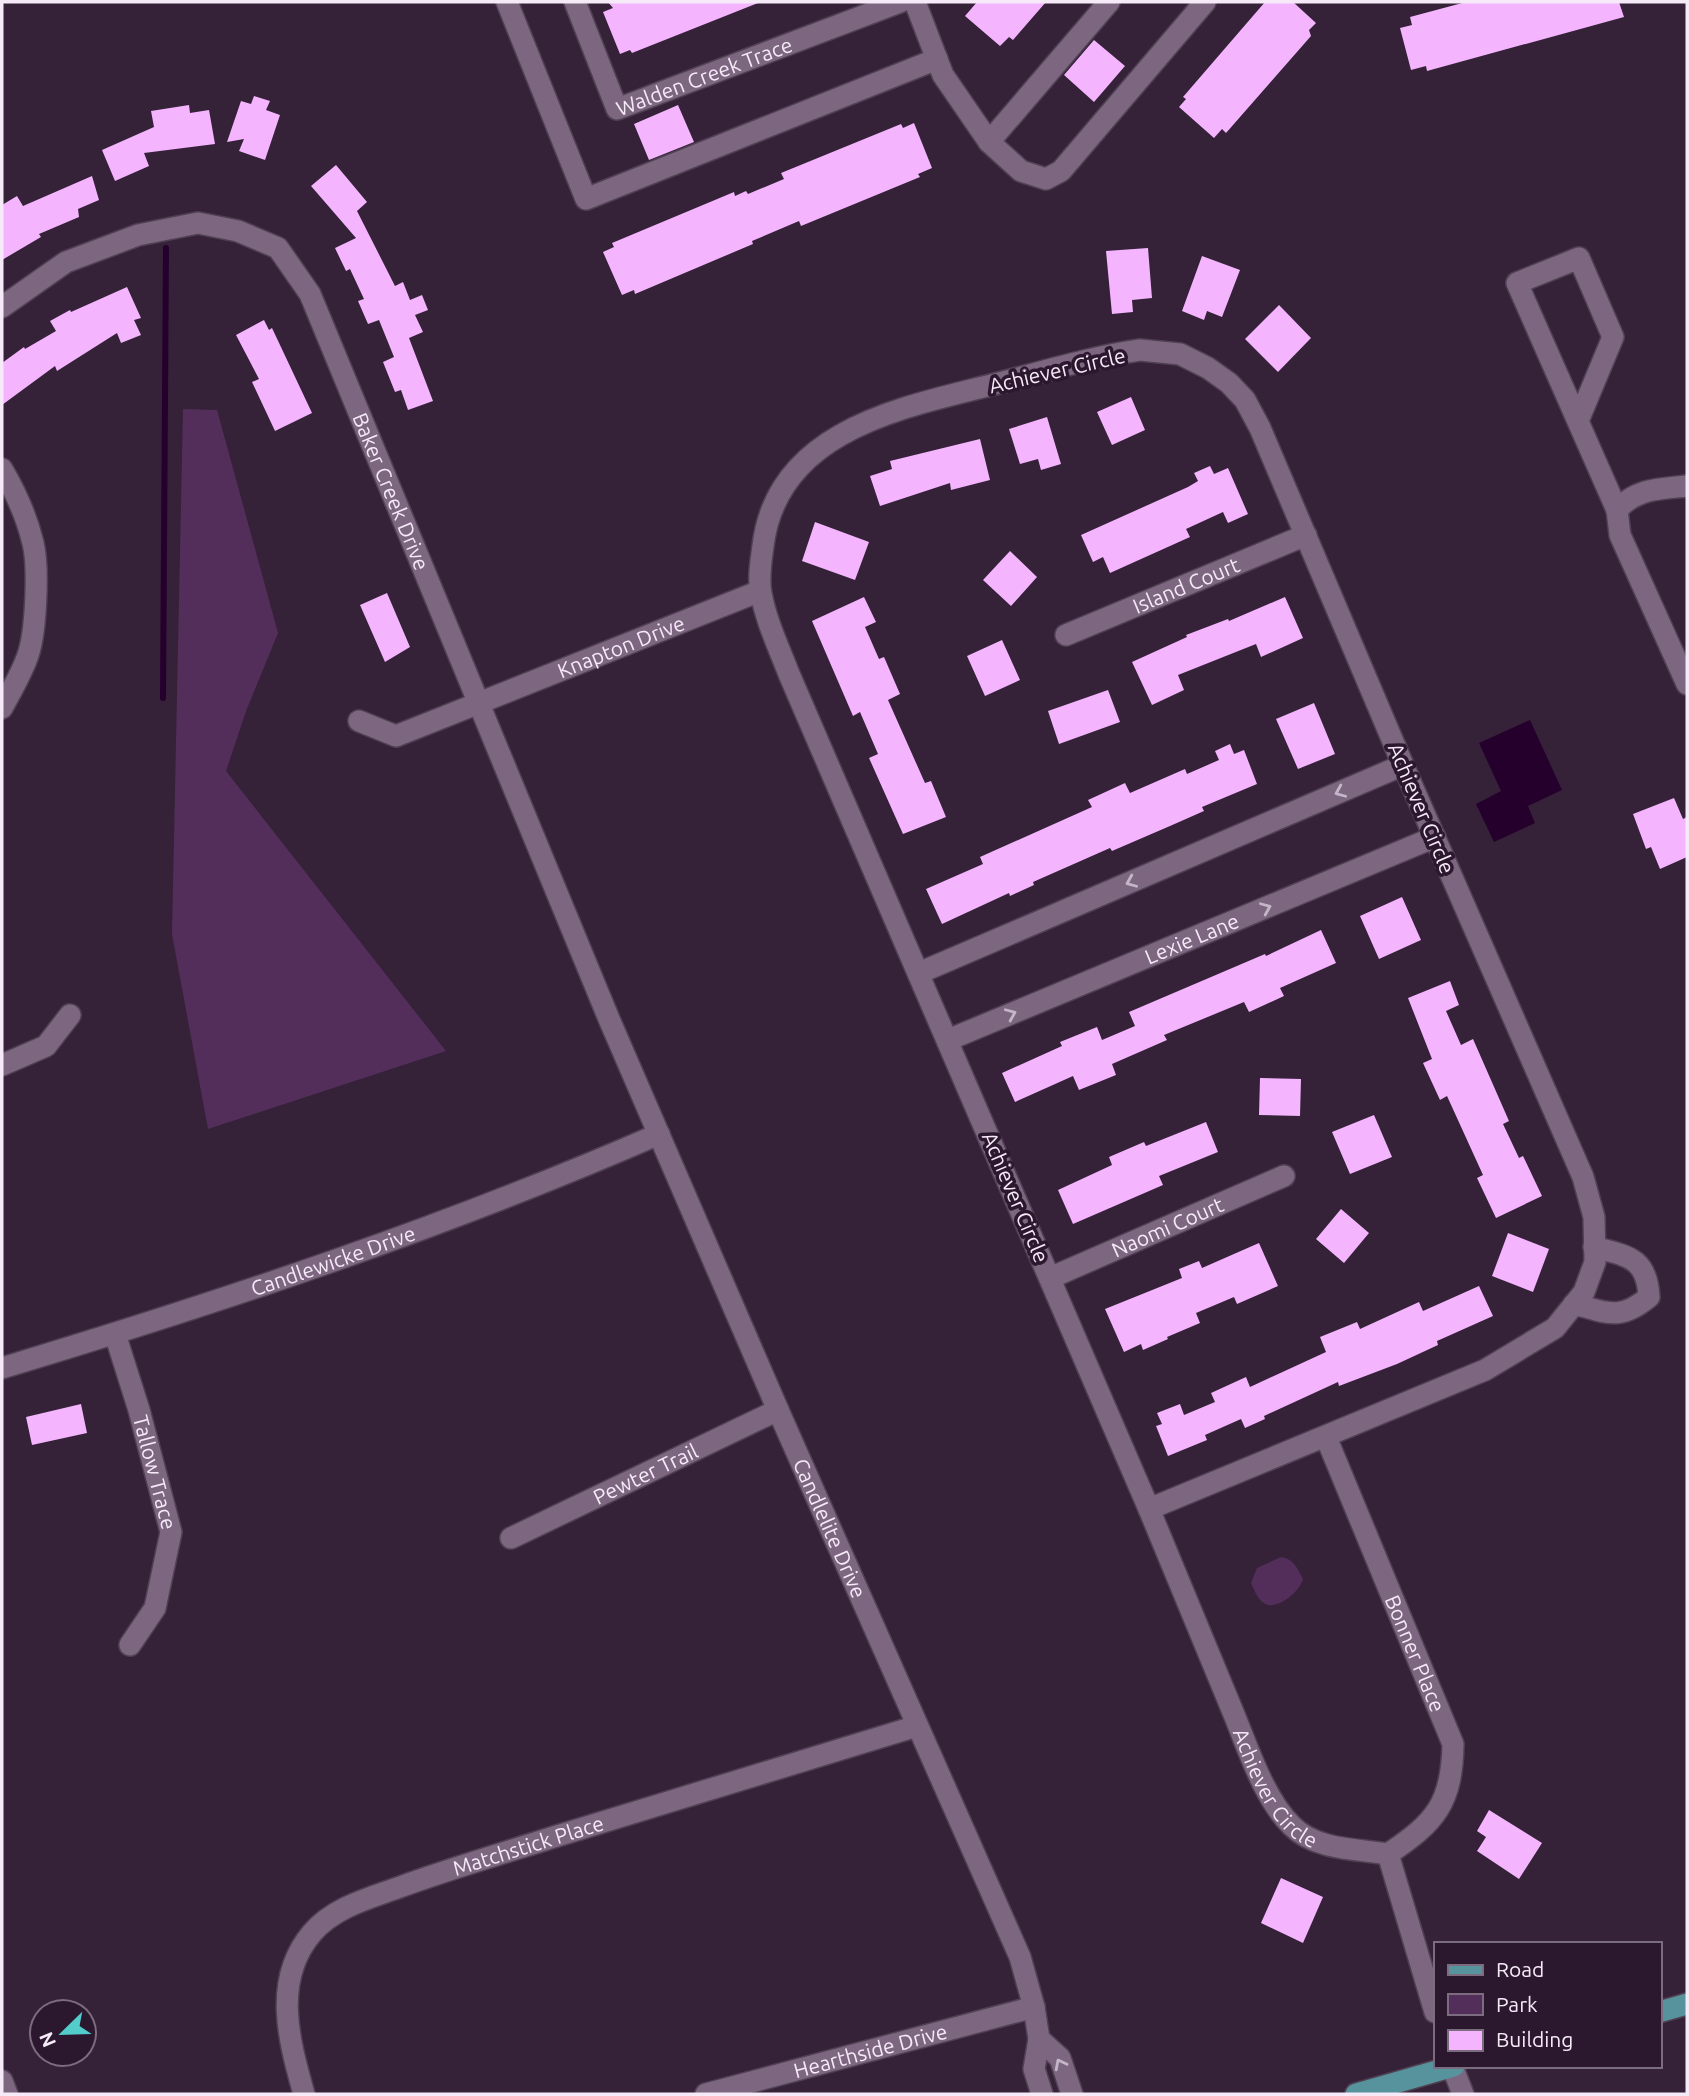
<svg xmlns="http://www.w3.org/2000/svg" width="1689" height="2096" font-family="Ubuntu,sans-serif">
	<rect width="100%" height="100%" fill="#352238"/>
	<path fill="#542e5b" d="M 183,409 L 217,410 L 278,633 L 246,711 L 226,771 L 446,1051 L 208,1129 L 172,934 Z
		M 1281,1557 C 1294,1559 1297,1568 1303,1579 C 1300,1591 1281,1607 1268,1605 C 1259,1603 1254,1590 1251,1583 L 1257,1568 Z"/>
	<path fill="#26002d" d="M 1530,720 L 1562,790 L 1528,806 L 1535,823 L 1494,842 L 1476,804 L 1501,791 L 1479,743 Z"/>
	<g fill="none" stroke-linecap="round" stroke-linejoin="round">
		<path stroke="#26002d" stroke-width="6" d="M 163,698 L 166,248"/>
	</g>
	<path fill="#f4b5fe" d="M 608,2 L 758,2 L 758,3 L 632,53 L 630,50 L 620,54 L 603,12 L 613,8 Z
		M 977,2 L 1046,2 L 1013,40 L 1009,37 L 1000,46 L 965,16 Z
		M 1265,2 L 1293,2 L 1316,23 L 1309,30 L 1311,36 L 1226,133 L 1222,129 L 1214,138 L 1179,107 L 1186,99 L 1183,97 Z
		M 1466,2 L 1619,2 L 1624,17 L 1427,71 L 1426,66 L 1411,70 L 1400,28 L 1412,25 L 1410,17 Z
		M 1094,40 L 1125,66 L 1094,102 L 1064,75 Z
		M 254,96 L 270,101 L 266,110 L 280,115 L 265,160 L 239,151 L 244,139 L 227,142 L 241,101 L 251,104 Z
		M 189,105 L 190,113 L 209,110 L 215,144 L 144,153 L 149,166 L 115,181 L 102,150 L 154,127 L 151,111 Z
		M 678,105 L 694,142 L 649,160 L 634,124 Z
		M 914,123 L 932,168 L 918,174 L 920,177 L 801,226 L 799,221 L 752,241 L 753,244 L 635,294 L 634,290 L 622,295 L 603,252 L 614,247 L 612,243 L 734,192 L 735,196 L 746,191 L 748,194 L 784,179 L 781,173 L 901,124 L 903,128 Z
		M 336,165 L 367,202 L 357,211 L 395,286 L 403,282 L 410,300 L 422,295 L 428,310 L 415,315 L 423,332 L 409,338 L 433,401 L 408,410 L 401,390 L 395,392 L 383,362 L 394,357 L 379,320 L 368,324 L 358,301 L 364,299 L 350,269 L 346,271 L 335,248 L 356,238 L 311,186 Z
		M 92,176 L 99,200 L 78,209 L 79,217 L 39,234 L 41,237 L 2,260 L 2,205 L 17,196 L 23,206 Z
		M 1148,248 L 1152,298 L 1132,300 L 1133,312 L 1112,314 L 1106,251 Z
		M 1202,256 L 1240,270 L 1222,317 L 1207,311 L 1204,320 L 1182,311 Z
		M 127,287 L 141,318 L 134,320 L 141,335 L 121,343 L 117,333 L 57,371 L 55,366 L 2,405 L 2,363 L 24,347 L 25,349 L 56,331 L 50,321 L 70,310 L 71,312 Z
		M 1279,305 L 1311,338 L 1278,372 L 1245,339 Z
		M 264,320 L 269,330 L 272,328 L 312,413 L 275,431 L 252,382 L 259,379 L 236,335 Z
		M 1131,397 L 1145,430 L 1112,445 L 1097,412 Z
		M 1047,417 L 1061,464 L 1041,470 L 1038,459 L 1020,464 L 1009,429 Z
		M 980,439 L 990,480 L 951,490 L 950,483 L 880,506 L 870,476 L 892,469 L 890,461 Z
		M 1210,466 L 1214,474 L 1228,468 L 1248,514 L 1228,523 L 1223,512 L 1186,529 L 1190,537 L 1110,573 L 1103,557 L 1093,562 L 1081,535 L 1188,487 L 1198,481 L 1194,473 Z
		M 815,522 L 869,542 L 855,580 L 802,561 Z
		M 1010,551 L 1037,577 L 1011,606 L 983,580 Z
		M 387,593 L 410,647 L 385,662 L 360,605 Z
		M 864,597 L 876,622 L 865,627 L 879,659 L 884,657 L 900,694 L 888,700 L 925,783 L 931,781 L 946,817 L 903,834 L 869,758 L 878,754 L 860,712 L 853,716 L 812,621 Z
		M 1285,597 L 1303,638 L 1261,657 L 1256,644 L 1178,675 L 1184,690 L 1152,705 L 1132,662 L 1187,637 L 1186,635 L 1228,619 L 1229,621 Z
		M 1002,640 L 1020,680 L 985,696 L 967,656 Z
		M 1108,690 L 1120,722 L 1059,744 L 1048,711 Z
		M 1314,703 L 1335,754 L 1298,769 L 1276,719 Z
		M 1230,744 L 1234,754 L 1244,750 L 1257,784 L 1202,807 L 1204,811 L 1170,826 L 1112,851 L 1110,848 L 1033,882 L 1034,885 L 1010,896 L 1009,893 L 942,924 L 926,889 L 983,864 L 980,857 L 1092,807 L 1088,800 L 1125,783 L 1130,793 L 1185,769 L 1187,774 L 1219,760 L 1215,751 Z
		M 1674,798 L 1683,819 L 1687,817 L 1687,857 L 1660,869 L 1651,847 L 1646,849 L 1633,814 Z
		M 1402,897 L 1421,940 L 1379,959 L 1360,916 Z
		M 1321,930 L 1336,963 L 1280,988 L 1284,996 L 1249,1012 L 1244,1002 L 1164,1035 L 1167,1040 L 1112,1064 L 1116,1075 L 1079,1090 L 1073,1076 L 1015,1102 L 1002,1073 L 1062,1046 L 1060,1042 L 1097,1027 L 1102,1040 L 1135,1026 L 1129,1012 L 1265,954 L 1266,956 Z
		M 1450,981 L 1459,1005 L 1446,1011 L 1461,1045 L 1473,1039 L 1509,1121 L 1503,1124 L 1519,1158 L 1523,1156 L 1542,1196 L 1496,1218 L 1477,1178 L 1483,1175 L 1447,1096 L 1440,1100 L 1423,1063 L 1432,1059 L 1408,998 Z
		M 1260,1078 L 1301,1079 L 1300,1116 L 1259,1115 Z
		M 1374,1115 L 1392,1157 L 1350,1174 L 1332,1132 Z
		M 1206,1122 L 1218,1152 L 1159,1176 L 1163,1185 L 1073,1224 L 1058,1190 L 1112,1165 L 1109,1157 L 1144,1142 L 1146,1146 Z
		M 1341,1209 L 1369,1233 L 1344,1263 L 1316,1239 Z
		M 1508,1233 L 1549,1249 L 1533,1292 L 1492,1276 Z
		M 1259,1243 L 1278,1286 L 1237,1304 L 1234,1297 L 1196,1313 L 1200,1323 L 1167,1337 L 1168,1339 L 1143,1350 L 1141,1344 L 1124,1352 L 1105,1309 L 1182,1278 L 1179,1269 L 1199,1261 L 1202,1268 Z
		M 1479,1286 L 1493,1316 L 1437,1341 L 1438,1345 L 1397,1364 L 1339,1386 L 1338,1382 L 1264,1416 L 1265,1419 L 1245,1428 L 1241,1419 L 1205,1435 L 1207,1440 L 1168,1456 L 1156,1426 L 1162,1424 L 1157,1413 L 1180,1404 L 1184,1415 L 1215,1402 L 1211,1393 L 1246,1377 L 1250,1387 L 1326,1352 L 1320,1337 L 1357,1322 L 1360,1329 L 1419,1302 L 1423,1311 Z
		M 81,1404 L 87,1433 L 32,1445 L 26,1417 Z
		M 1489,1810 L 1542,1843 L 1519,1879 L 1477,1851 L 1486,1837 L 1477,1831 Z
		M 1281,1878 L 1323,1897 L 1303,1943 L 1261,1923 Z"/>
	<g fill="none" stroke-linecap="round" stroke-linejoin="round">
		<g stroke="#504053" stroke-width="24">
			<g id="minor">
				<path d="M 507,2 L 586,199 L 937,59"/>
				<path id="s1" d="M 575,2 L 617,109 L 900,2"/>
				<path d="M 915,2 L 943,75 L 989,142 L 1021,171 L 1046,179 L 1061,171 L 1205,2"/>
				<path d="M 989,142 L 1109,2"/>
				<path id="s2" d="M 2,307 L 66,262 L 138,235 L 198,223 L 238,231 L 278,248 L 310,294 L 609,1019 L 778,1410 L 1020,1957 L 1034,2007 L 1039,2039 L 1034,2069 L 1042,2094"/>
				<path d="M 1140,350 L 1180,354 L 1208,368 L 1229,383 L 1245,400 L 1260,428 L 1403,765 L 1583,1177 L 1594,1217 L 1595,1262 L 1584,1292 L 1555,1328 L 1485,1370 L 1149,1509 L 789,674 C 779,648 766,621 761,593 C 758,578 761,561 763,546 C 776,436 890,410 979,388 C 1033,375 1085,358 1140,350 Z"/>
				<path d="M 1578,421 L 1613,337 L 1579,258 L 1517,283 L 1617,510"/>
				<path d="M 2,469 C 15,491 27,518 33,543 C 39,567 36,632 28,655 C 22,673 11,691 2,708"/>
				<path d="M 1687,486 C 1660,489 1636,488 1617,510 L 1620,535 L 1687,684"/>
				<path id="s3" d="M 1066,635 L 1306,535"/>
				<path id="s4" d="M 359,721 L 396,736 L 760,591"/>
				<path d="M 919,973 L 1403,765"/>
				<path id="s5" d="M 948,1040 L 1435,837"/>
				<path d="M 2,1065 L 46,1046 L 70,1015"/>
				<path id="s6" d="M 1050,1278 L 1284,1176"/>
				<path d="M 1574,1304 C 1608,1313 1620,1321 1649,1297 C 1647,1258 1628,1256 1594,1247"/>
				<path id="s7" d="M 115,1334 L 139,1410 L 171,1532 L 155,1608 L 130,1645"/>
				<path id="s8" d="M 2,1368 C 224,1301 446,1227 659,1134"/>
				<path id="s9" d="M 1326,1437 L 1453,1744 C 1452,1803 1436,1822 1388,1854"/>
				<path id="s10" d="M 1149,1509 C 1177,1577 1205,1645 1233,1712 C 1248,1748 1264,1799 1292,1826 C 1316,1850 1356,1849 1388,1854 L 1435,2012"/>
				<path id="s11" d="M 511,1538 L 778,1410"/>
				<path d="M 1039,2039 L 1060,2058 L 1072,2094"/>
				<path d="M 1452,2066 L 1463,2094"/>
				<path d="M 2,2081 L 7,2094"/>
				<path id="s12" d="M 304,2094 C 289,2041 272,1980 312,1933 C 334,1907 370,1898 400,1887 C 452,1868 504,1853 557,1836 C 677,1799 797,1763 917,1726"/>
				<path id="s13" d="M 706,2094 L 1034,2007"/>
			</g>
		</g>
		<g stroke="#504053" stroke-width="24">
			<path id="major" d="M 1659,2012 L 1687,2004
				M 1356,2094 L 1454,2066"/>
		</g>
		<use href="#minor" stroke="#7c6680" stroke-width="21"/>
		<use href="#major" stroke="#56939c" stroke-width="21"/>
	</g>
	<defs><path id="oneway-chevron" d="M-2-3.5L2.5 0L-2 3.5" fill="none" stroke-width="1.6" stroke-linecap="round" stroke-linejoin="round" transform="scale(1.75)"/></defs>
	<g stroke="#c5b5c8">
		<use href="#oneway-chevron" transform="translate(1340 792) rotate(157)"/>
		<use href="#oneway-chevron" transform="translate(1131 882) rotate(157)"/>
		<use href="#oneway-chevron" transform="translate(1266 908) rotate(-23)"/>
		<use href="#oneway-chevron" transform="translate(1011 1014) rotate(-23)"/>
		<use href="#oneway-chevron" transform="translate(1060 2064) rotate(-117)"/>
	</g>
	<g text-anchor="middle" dominant-baseline="central" stroke-width="7" stroke-linejoin="round" paint-order="stroke">
		<g font-size="21" fill="#f6e9f8" stroke="#2b182e">
			<text stroke="none"><textPath href="#s1" startOffset="208">Walden Creek Trace</textPath></text>
			<text transform="translate(1057 370) rotate(-13)">Achiever Circle</text>
			<text stroke="none"><textPath href="#s2" startOffset="570">Baker Creek Drive</textPath></text>
			<text stroke="none"><textPath href="#s3" startOffset="130">Island Court</textPath></text>
			<text stroke="none"><textPath href="#s4" startOffset="282">Knapton Drive</textPath></text>
			<text transform="translate(1422 808) rotate(67)">Achiever Circle</text>
			<text stroke="none"><textPath href="#s5" startOffset="264">Lexie Lane</textPath></text>
			<text transform="translate(1016 1197) rotate(67)">Achiever Circle</text>
			<text stroke="none"><textPath href="#s6" startOffset="128">Naomi Court</textPath></text>
			<text stroke="none"><textPath href="#s8" startOffset="348">Candlewicke Drive</textPath></text>
			<text stroke="none"><textPath href="#s7" startOffset="144">Tallow Trace</textPath></text>
			<text stroke="none"><textPath href="#s11" startOffset="149">Pewter Trail</textPath></text>
			<text stroke="none"><textPath href="#s2" startOffset="1696">Candlelite Drive</textPath></text>
			<text stroke="none"><textPath href="#s9" startOffset="234">Bonner Place</textPath></text>
			<text stroke="none"><textPath href="#s10" startOffset="308">Achiever Circle</textPath></text>
			<text stroke="none"><textPath href="#s12" startOffset="404">Matchstick Place</textPath></text>
			<text stroke="none"><textPath href="#s13" startOffset="170">Hearthside Drive</textPath></text>
		</g>
	</g>
	<rect width="1689" height="2096" fill="none" stroke="#f6e9f8" stroke-width="7"/>
	<rect x="1434" y="1942" width="228" height="126" fill="#2b182e" stroke="#7c6c7f" stroke-width="2"/>
	<rect x="1448" y="1965" width="35" height="10" fill="#56939c" stroke="#7c6c7f" stroke-width="2"/>
	<text x="1496" y="1977" font-size="21" fill="#f6e9f8">Road</text>
	<rect x="1448" y="1994" width="35" height="21" fill="#542e5b" stroke="#7c6c7f" stroke-width="2"/>
	<text x="1496" y="2012" font-size="21" fill="#f6e9f8">Park</text>
	<rect x="1448" y="2030" width="35" height="21" fill="#f4b5fe" stroke="#7c6c7f" stroke-width="2"/>
	<text x="1496" y="2047" font-size="21" fill="#f6e9f8">Building</text>
	<g transform="translate(63 2033) rotate(247)"><circle r="33" fill="#2b182e" stroke="#7c6c7f" stroke-width="2"/>
	<path d="M0-5L12 26L0 18L-12 26Z" fill="#52cdcc"/>
	<text y="-10" font-size="19" font-weight="bold" text-anchor="middle" fill="#f6e9f8">N</text>
	</g>
</svg>
